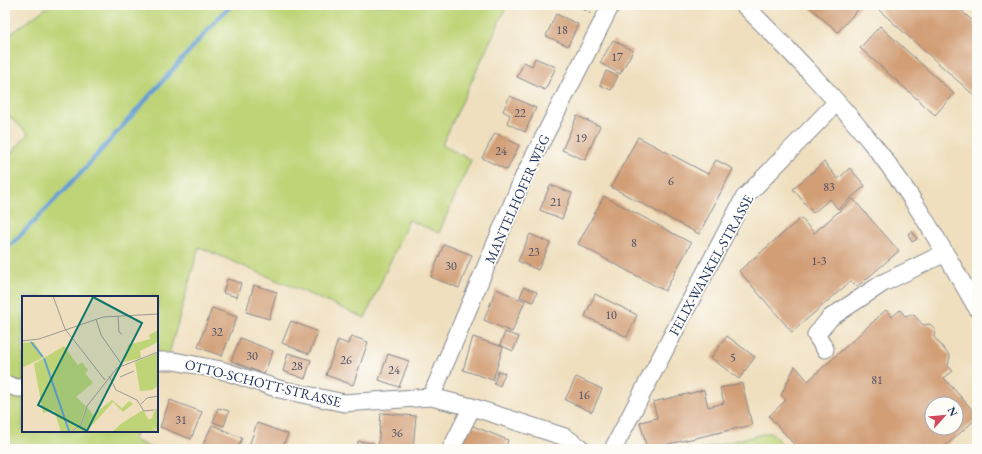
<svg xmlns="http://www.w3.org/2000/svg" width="982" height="454" font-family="'EB Garamond',serif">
	<rect width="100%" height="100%" fill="#fdfcf7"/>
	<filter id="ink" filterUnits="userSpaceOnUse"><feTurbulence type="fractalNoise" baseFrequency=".025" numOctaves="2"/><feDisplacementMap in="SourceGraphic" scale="8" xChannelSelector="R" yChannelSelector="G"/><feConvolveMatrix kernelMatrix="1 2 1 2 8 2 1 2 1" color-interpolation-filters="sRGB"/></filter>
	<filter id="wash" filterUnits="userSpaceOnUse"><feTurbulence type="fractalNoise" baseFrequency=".012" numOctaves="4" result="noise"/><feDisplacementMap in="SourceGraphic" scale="16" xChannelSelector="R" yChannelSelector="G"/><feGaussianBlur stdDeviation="0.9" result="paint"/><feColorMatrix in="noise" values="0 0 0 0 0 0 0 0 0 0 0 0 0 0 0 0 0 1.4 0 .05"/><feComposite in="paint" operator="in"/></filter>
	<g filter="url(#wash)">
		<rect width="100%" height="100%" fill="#efdfbe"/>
		<path fill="#bed477" stroke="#6c826a" d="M 50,5 L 507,5 L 442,145 L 471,160 L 439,233 L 409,220 L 365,318 L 199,247 L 169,354 L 157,356 L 157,297 L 23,297 L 23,383 L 5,381 L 5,160 L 28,134 L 5,112 L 5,38 Z
			M 5,389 L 23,393 L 23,431 L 137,431 L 134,440 L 153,449 L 5,449 Z
			M 771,432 L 786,449 L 701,449 Z"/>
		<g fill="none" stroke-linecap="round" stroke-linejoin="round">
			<path stroke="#649ed3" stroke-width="4.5" d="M 5,251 L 80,174 L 223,13 L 232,5"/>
		</g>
		<g id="blocks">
			<path fill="#d19e76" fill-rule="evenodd" d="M 807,5 L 862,5 L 838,32 Z
				M 884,5 L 955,5 L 977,25 L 977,98 L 879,10 Z
				M 556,14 L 578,24 L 568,46 L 546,36 Z
				M 880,26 L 954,94 L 935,115 L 860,48 Z
				M 613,40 L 633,51 L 620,74 L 600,63 Z
				M 535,58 L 556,67 L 545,90 L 517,77 L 524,62 L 532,66 Z
				M 606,71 L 618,76 L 611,90 L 600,85 Z
				M 510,96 L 536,108 L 525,132 L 507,123 L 510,115 L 503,111 Z
				M 577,116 L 600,126 L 585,160 L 562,150 Z
				M 495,133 L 519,145 L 507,170 L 482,158 Z
				M 638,137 L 708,174 L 716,160 L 733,169 L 699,234 L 611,187 Z
				M 824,162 L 838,179 L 850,168 L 865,186 L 838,209 L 830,199 L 813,213 L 793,189 Z
				M 550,185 L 572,193 L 562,219 L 540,210 Z
				M 604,196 L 691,243 L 665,291 L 578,244 Z
				M 853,199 L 899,251 L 857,287 L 851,281 L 792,332 L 739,271 L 801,218 L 814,233 Z
				M 912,231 L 917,239 L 912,242 L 908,234 Z
				M 530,234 L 550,243 L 538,270 L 518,261 Z
				M 444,244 L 472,255 L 459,288 L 431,277 Z
				M 227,279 L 241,283 L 237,297 L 223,293 Z
				M 254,285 L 277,292 L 269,319 L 246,312 Z
				M 524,287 L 537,292 L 533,302 L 520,297 Z
				M 496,289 L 525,301 L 512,332 L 484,320 Z
				M 595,294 L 637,315 L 627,337 L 585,316 Z
				M 212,308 L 237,317 L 222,356 L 198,347 Z
				M 886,310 L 892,317 L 900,310 L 905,316 L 913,314 L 923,325 L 930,324 L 935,329 L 934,337 L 950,356 L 948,366 L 953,371 L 944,378 L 977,415 L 977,418 L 942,449 L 798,449 L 769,416 L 786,400 L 781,395 L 795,366 L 808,381 ZM 932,404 L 956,404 L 956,428 L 932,428 Z
				M 291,321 L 318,332 L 309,354 L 282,343 Z
				M 505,332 L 519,337 L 513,351 L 500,345 Z
				M 351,336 L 368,342 L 353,385 L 326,375 L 338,340 L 348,344 Z
				M 727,336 L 755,357 L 739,379 L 711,358 Z
				M 473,337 L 503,347 L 493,380 L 463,370 Z
				M 240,338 L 273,351 L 264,374 L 231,361 Z
				M 288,353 L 311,360 L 305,379 L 283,371 Z
				M 388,354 L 409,361 L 399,387 L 379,380 Z
				M 498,371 L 505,373 L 500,386 L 494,384 Z
				M 576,377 L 602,389 L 592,412 L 565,400 Z
				M 742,383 L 752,425 L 647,449 L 640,422 L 657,418 L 653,402 L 704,390 L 708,407 L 724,403 L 720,388 Z
				M 170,400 L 202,412 L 191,439 L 160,427 Z
				M 218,408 L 229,411 L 224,426 L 213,422 Z
				M 381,413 L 416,416 L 413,449 L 378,449 Z
				M 257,423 L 288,434 L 282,449 L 248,449 Z
				M 468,424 L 508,440 L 505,449 L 459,449 Z
				M 212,425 L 242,438 L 237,449 L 207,449 L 202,447 Z
				M 358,441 L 374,443 L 374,449 L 357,449 Z"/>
		</g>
	</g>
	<g filter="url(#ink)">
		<use href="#blocks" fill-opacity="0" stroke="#85878e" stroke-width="1"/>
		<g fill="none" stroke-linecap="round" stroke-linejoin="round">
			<g stroke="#85878e" stroke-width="19">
				<path id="minor" d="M 744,5 C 791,52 837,99 878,151 C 916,200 946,255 977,308
					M 825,349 L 816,335 L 830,318 L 883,283 L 945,253
					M 157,361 L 174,361 L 221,370 L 279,389 L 344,403 L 431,397 L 472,407 L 565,437 L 582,449
					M 5,384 L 17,388 L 23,388
					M 431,397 L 524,176 L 611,5
					M 451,449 L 472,407
					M 613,449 L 744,198 L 837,102"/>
			</g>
			<path stroke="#85878e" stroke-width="2.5" stroke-dasharray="3 3" stroke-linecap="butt" d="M 579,5 L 590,13"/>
			<use href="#minor" stroke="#fff" stroke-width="17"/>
		</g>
	</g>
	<g text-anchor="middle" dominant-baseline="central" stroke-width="3.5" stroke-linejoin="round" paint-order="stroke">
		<g font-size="12" fill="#484b64">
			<text x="562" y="30">18</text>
			<text x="617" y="57">17</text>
			<text x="520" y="113">22</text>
			<text x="581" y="138">19</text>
			<text x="501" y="151">24</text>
			<text x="671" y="181">6</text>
			<text x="829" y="187">83</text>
			<text x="556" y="202">21</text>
			<text x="634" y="243">8</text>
			<text x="534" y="252">23</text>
			<text x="819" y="261">1-3</text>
			<text x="451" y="266">30</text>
			<text x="611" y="315">10</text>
			<text x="217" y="332">32</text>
			<text x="252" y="356">30</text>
			<text x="733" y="357">5</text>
			<text x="346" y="360">26</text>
			<text x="297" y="366">28</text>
			<text x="394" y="370">24</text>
			<text x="877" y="380">81</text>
			<text x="584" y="395">16</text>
			<text x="181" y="420">31</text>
			<text x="397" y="433">36</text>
		</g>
		<g font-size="14" fill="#1b2f5e" stroke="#fdfcf7">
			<text transform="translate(517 199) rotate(-66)">MANTELHOFER WEG</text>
			<text transform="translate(711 265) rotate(-61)">FELIX-WANKEL-STRASSE</text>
			<text transform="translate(263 383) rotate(14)">OTTO-SCHOTT-STRASSE</text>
		</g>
	</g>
	<g transform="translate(22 296)">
		<rect width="136" height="136" fill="#efdfbe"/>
		<path d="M 136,34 L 136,46 L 118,55 L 119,62 L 102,66 L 106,49 L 128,43 L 127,39 ZM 12,46 L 22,61 L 0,72 L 0,47 ZM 42,50 L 56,69 L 60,66 L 66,74 L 63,77 L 71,87 L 54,101 L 64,110 L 58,129 L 48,136 L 39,136 L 32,114 L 21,117 L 12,68 ZM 136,57 L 136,90 L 130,94 L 118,95 L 113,66 ZM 90,104 L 100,112 L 107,105 L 111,108 L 101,116 L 91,106 L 64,136 L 51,136 L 60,129 L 65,111 L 71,119 ZM 133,113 L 136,113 L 136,136 L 126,124 L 130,122 ZM 121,114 L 134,136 L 90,136 L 100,127 Z" fill="#bed477"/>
		<path fill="none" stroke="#649ed3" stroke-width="2" d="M 9,46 L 21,61M 22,62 L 47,135"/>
		<path fill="none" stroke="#9a9998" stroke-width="1" d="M 31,0 L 43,33 L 83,84M 96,20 L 97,36 L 100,38M 74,23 L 79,39 L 100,69M 0,45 L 17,43 L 81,21 L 136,18M 87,80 L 94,94 L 115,104 L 122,115 L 132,114M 98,81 L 112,75M 119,108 L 125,102 L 136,100M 4,136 L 20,136M 49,136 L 59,129 L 65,110 L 95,72 L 136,56"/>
		<path fill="#0f766e" fill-opacity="0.15" stroke="#0f766e" stroke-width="2" d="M 71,1 L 120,27 L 65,135 L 16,109 Z"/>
		<rect width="136" height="136" fill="none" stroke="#1b2f5e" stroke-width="2"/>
	</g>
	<rect width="982" height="454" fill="none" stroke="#fdfcf7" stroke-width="20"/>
	<g transform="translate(944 416) rotate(63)"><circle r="19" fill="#fdfcf7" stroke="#a3aaba"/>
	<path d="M0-3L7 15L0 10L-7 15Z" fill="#d1495b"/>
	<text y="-6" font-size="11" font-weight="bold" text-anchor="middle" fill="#1b2f5e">N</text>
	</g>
</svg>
